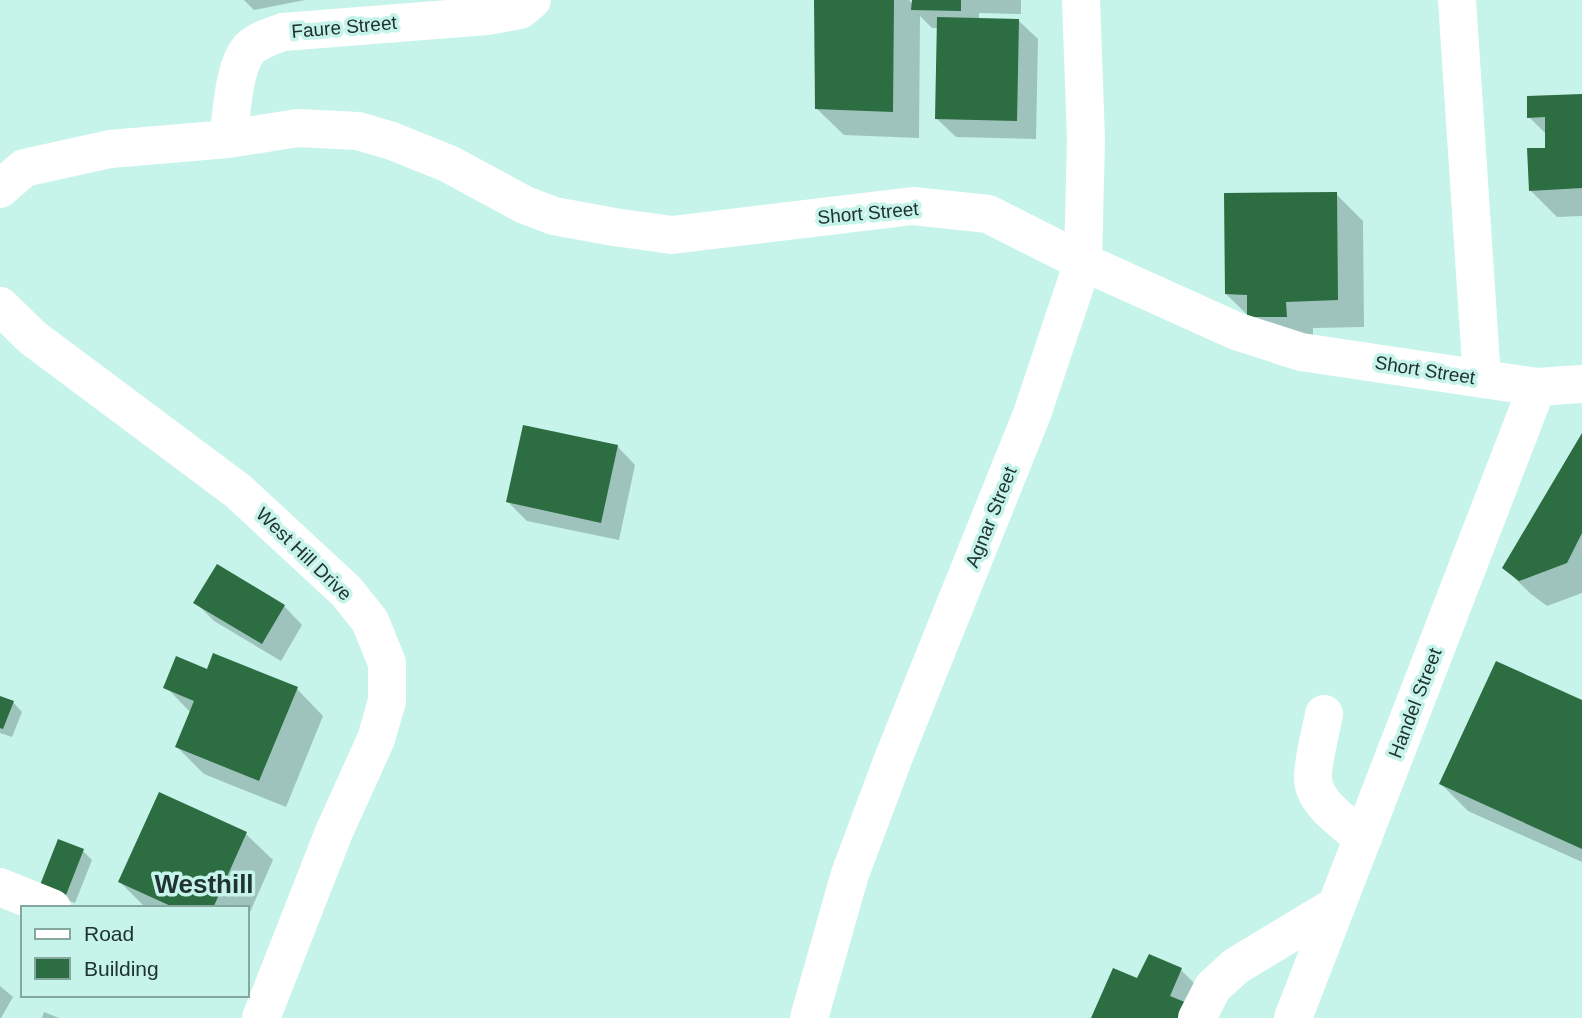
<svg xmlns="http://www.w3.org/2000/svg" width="1582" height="1018" font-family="Arial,sans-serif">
	<rect width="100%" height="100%" fill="#c6f4eb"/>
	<path fill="#0003" d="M 244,0 L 305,0 L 254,10 Z
		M 816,0 L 909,0 L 913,4 L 913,0 L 1021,0 L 1021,14 L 979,13 L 979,20 L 1019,21 L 1038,39 L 1036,139 L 956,137 L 937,119 L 939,28 L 932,28 L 920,16 L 919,138 L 844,135 L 817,109 Z
		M 1582,95 L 1582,216 L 1557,217 L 1530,190 L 1547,149 L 1547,135 L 1529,117 Z
		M 1336,194 L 1363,221 L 1364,327 L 1313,328 L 1313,343 L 1276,343 L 1226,294 Z
		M 1582,436 L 1582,593 L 1547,606 L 1531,594 L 1504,568 Z
		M 617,446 L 635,465 L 619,540 L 527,521 L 508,502 Z
		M 196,603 L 284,606 L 302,625 L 281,661 L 214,621 Z
		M 208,671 L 297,689 L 323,716 L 286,807 L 204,774 L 177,747 L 191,713 L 166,687 Z
		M 0,698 L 13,702 L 22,712 L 12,737 L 0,733 Z
		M 1582,702 L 1582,862 L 1468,811 L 1441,784 Z
		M 159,795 L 246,834 L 273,860 L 247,919 L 247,908 L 146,908 L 120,882 Z
		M 83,851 L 92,860 L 75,903 L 51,894 Z
		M 1181,970 L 1208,997 L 1199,1018 L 1092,1018 L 1138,980 Z
		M 0,986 L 13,997 L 1,1018 L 0,1018 Z
		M 44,1012 L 59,1018 L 42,1018 Z"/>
	<path fill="#2c6d41" d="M 814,0 L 894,0 L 893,112 L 815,109 Z
		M 912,0 L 961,0 L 961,11 L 911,10 Z
		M 937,17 L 1019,19 L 1017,121 L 935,119 Z
		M 1582,94 L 1582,188 L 1529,191 L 1527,148 L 1545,148 L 1545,117 L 1527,118 L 1527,96 Z
		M 1337,192 L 1338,300 L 1286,302 L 1287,317 L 1247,317 L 1247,295 L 1225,294 L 1224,193 Z
		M 523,425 L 618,445 L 601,523 L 506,502 Z
		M 1582,433 L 1582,533 L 1567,563 L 1519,581 L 1502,568 Z
		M 217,564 L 285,605 L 262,644 L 193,603 Z
		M 213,653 L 298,687 L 259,781 L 175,747 L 194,701 L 163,688 L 176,656 L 207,669 Z
		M 1496,661 L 1582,700 L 1582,849 L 1439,784 Z
		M 0,696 L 14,701 L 3,729 L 0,728 Z
		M 159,792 L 247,832 L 213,908 L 175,908 L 118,882 Z
		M 58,839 L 84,849 L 66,895 L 40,885 Z
		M 1149,954 L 1182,968 L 1170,996 L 1187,1003 L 1180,1018 L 1091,1018 L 1113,968 L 1137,978 Z"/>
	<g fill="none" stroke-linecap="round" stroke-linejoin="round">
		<path stroke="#fff" stroke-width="38" d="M 1457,0 L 1482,379
			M 228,139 C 232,114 233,68 249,49 C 258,40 272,36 283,32 L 487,16 L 520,10 L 532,0
			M 0,189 L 24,168 L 110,149 L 228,139 L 298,128 L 358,131 L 392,141 L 449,164 L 525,205 L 554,216 L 614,227 L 672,235 L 913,206 L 988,214 L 1083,262 L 1236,331 L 1301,352 L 1537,387 L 1582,384
			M 0,306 L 33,338 L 238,491 L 346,591 L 370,621 L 387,663 L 387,701 L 376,739 L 334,832 L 261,1018
			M 1324,714 C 1321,731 1312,763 1313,780 C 1315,804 1346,824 1363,838
			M 0,887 L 52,908
			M 809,1018 L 850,874 L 893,759 L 1032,414 L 1083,262 L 1086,139 L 1081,0
			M 1197,1018 L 1213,987 L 1236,966 L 1337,905
			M 1293,1018 L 1537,387"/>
	</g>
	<g text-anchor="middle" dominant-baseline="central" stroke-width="7" stroke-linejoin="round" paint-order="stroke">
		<g font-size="19" fill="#213330" stroke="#c6f4eb">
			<text transform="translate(344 27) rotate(-5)">Faure Street</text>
			<text transform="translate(868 213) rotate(-5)">Short Street</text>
			<text transform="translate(1425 370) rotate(9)">Short Street</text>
			<text transform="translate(991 517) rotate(-68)">Agnar Street</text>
			<text transform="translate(304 554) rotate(44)">West Hill Drive</text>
			<text transform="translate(1415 703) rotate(-69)">Handel Street</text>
		</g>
		<g font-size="26" font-weight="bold" fill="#213330" stroke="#c6f4eb">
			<text x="204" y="884">Westhill</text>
		</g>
	</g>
	<rect x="21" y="906" width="228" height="91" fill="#c6f4eb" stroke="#84a7a0" stroke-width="2"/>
	<rect x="35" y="929" width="35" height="10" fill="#ffffff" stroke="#84a7a0" stroke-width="2"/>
	<text x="84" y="941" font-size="21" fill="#213330">Road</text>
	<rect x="35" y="958" width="35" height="21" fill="#2c6d41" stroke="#84a7a0" stroke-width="2"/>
	<text x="84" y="976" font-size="21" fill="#213330">Building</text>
</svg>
